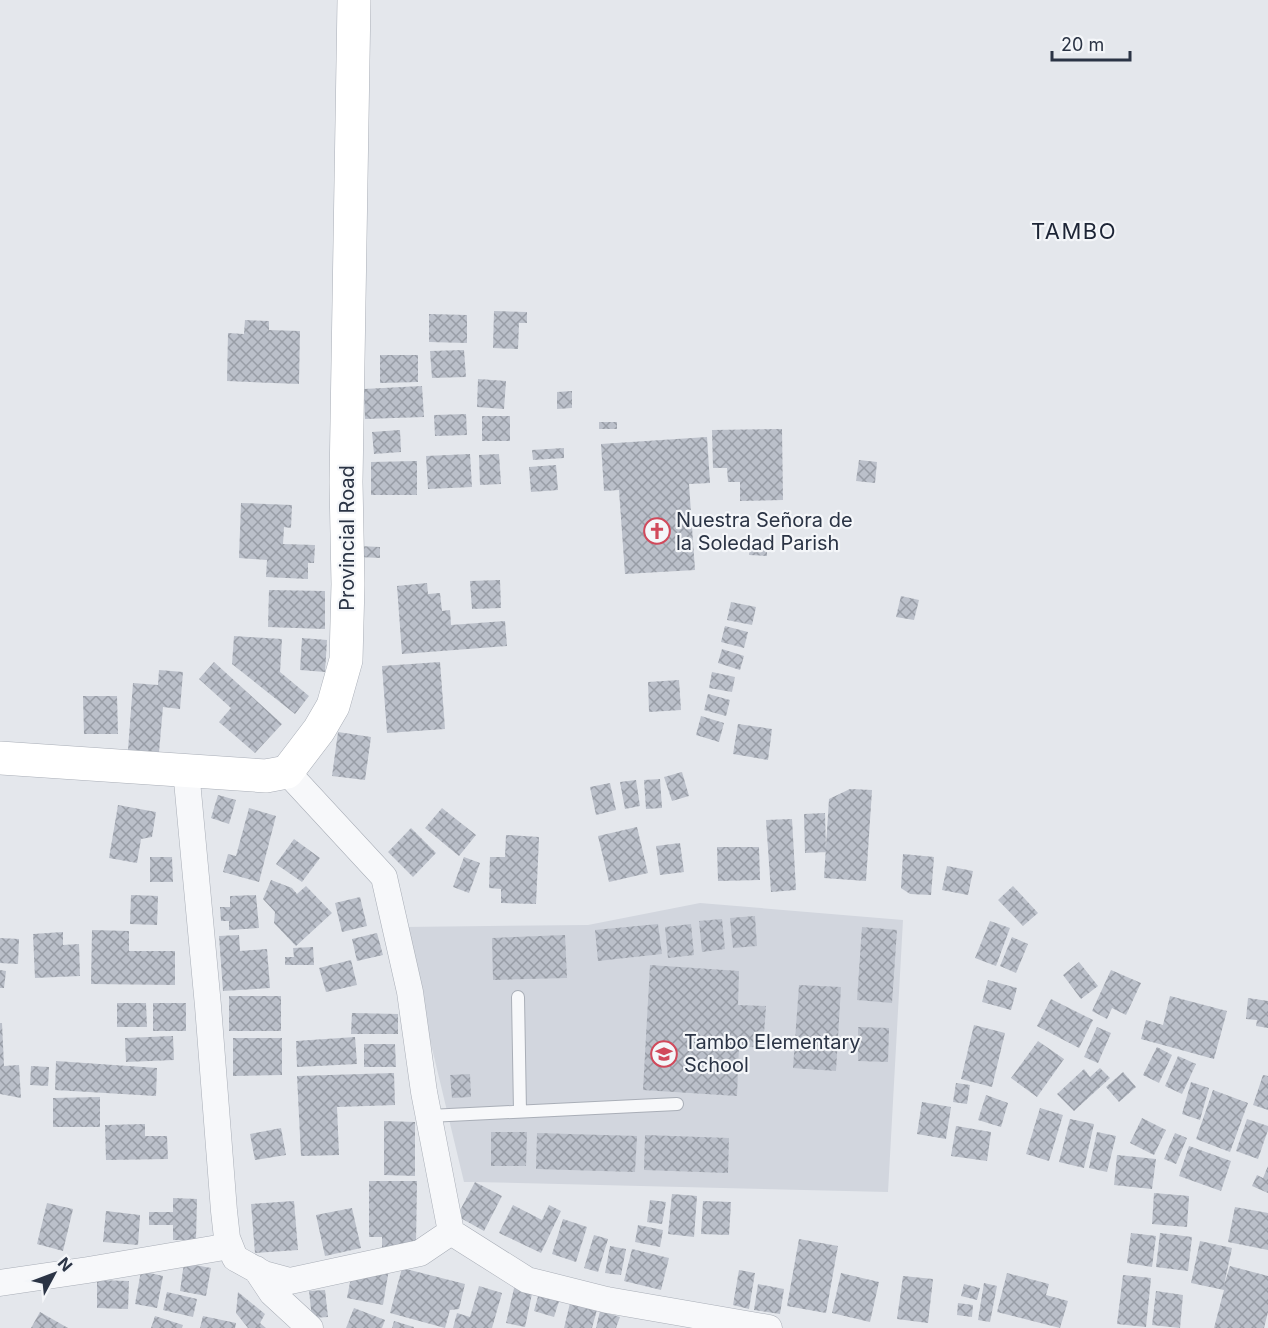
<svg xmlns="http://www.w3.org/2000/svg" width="1268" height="1328" font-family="Inter,sans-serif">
	<defs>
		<pattern id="building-cross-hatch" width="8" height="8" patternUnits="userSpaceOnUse" patternTransform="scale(1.5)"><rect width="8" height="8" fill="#bbc0ca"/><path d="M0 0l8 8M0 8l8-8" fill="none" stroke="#989da6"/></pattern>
	</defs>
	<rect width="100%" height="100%" fill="#e4e7ec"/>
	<path fill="#d2d6de" d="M 700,903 L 903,920 L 888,1192 L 475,1182 L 464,1182 L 403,927 L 588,925 Z"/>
	<path fill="url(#building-cross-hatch)" d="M 494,311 L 527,312 L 527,323 L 519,323 L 518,349 L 493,348 Z
		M 429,314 L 467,315 L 467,343 L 429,342 Z
		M 245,320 L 269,321 L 269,330 L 300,331 L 299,384 L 227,381 L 228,333 L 244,334 Z
		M 464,350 L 466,377 L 432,378 L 430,351 Z
		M 380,355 L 418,355 L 418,382 L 380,383 Z
		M 478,379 L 506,381 L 504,409 L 477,407 Z
		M 422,386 L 424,417 L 365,419 L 364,389 Z
		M 572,391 L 572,408 L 557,409 L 557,392 Z
		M 466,414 L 467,435 L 435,436 L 434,415 Z
		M 482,416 L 510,416 L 510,441 L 482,441 Z
		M 599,422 L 617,422 L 617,429 L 599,429 Z
		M 782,429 L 783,500 L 740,501 L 740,482 L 728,482 L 727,468 L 713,468 L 712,430 Z
		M 400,430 L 401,452 L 374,454 L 372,432 Z
		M 707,437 L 710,483 L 689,484 L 695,570 L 625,574 L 619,490 L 604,491 L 601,444 Z
		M 564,448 L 564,458 L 533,460 L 532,450 Z
		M 470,454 L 472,487 L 428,489 L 426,456 Z
		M 499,454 L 501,484 L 480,485 L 479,455 Z
		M 859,460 L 877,462 L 875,483 L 856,481 Z
		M 417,461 L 417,495 L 371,495 L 371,462 Z
		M 556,465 L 558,490 L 531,492 L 529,467 Z
		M 241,503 L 292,505 L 291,528 L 284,527 L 283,544 L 315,545 L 314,563 L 308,563 L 308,579 L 266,577 L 267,560 L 239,558 Z
		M 750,539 L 767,540 L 767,556 L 749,555 Z
		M 359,546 L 380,547 L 380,558 L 358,557 Z
		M 500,580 L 501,608 L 472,609 L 470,581 Z
		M 427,583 L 428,594 L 440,593 L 442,611 L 450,610 L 451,625 L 505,621 L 507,646 L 402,654 L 397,586 Z
		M 269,590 L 325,591 L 325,629 L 268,627 Z
		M 901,596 L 919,600 L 914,620 L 896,617 Z
		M 731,602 L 756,607 L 752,625 L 727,620 Z
		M 725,626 L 748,632 L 744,648 L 721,642 Z
		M 234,636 L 282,639 L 280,672 L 309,696 L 295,714 L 232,664 Z
		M 302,638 L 327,640 L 325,672 L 300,670 Z
		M 722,649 L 744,656 L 740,670 L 718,663 Z
		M 214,662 L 282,724 L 255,753 L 219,722 L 231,708 L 199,679 Z
		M 440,662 L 445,729 L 387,733 L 382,666 Z
		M 159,670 L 183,672 L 180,709 L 163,707 L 159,752 L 128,750 L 133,683 L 158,685 Z
		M 712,672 L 735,677 L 732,692 L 709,688 Z
		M 679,680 L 681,710 L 649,712 L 648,682 Z
		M 708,694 L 730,700 L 726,716 L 704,710 Z
		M 83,696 L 117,696 L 118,734 L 84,734 Z
		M 701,716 L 724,723 L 719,742 L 696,735 Z
		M 738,724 L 772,729 L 768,760 L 733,754 Z
		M 338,732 L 371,737 L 365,780 L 332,776 Z
		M 682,772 L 689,796 L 672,801 L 664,777 Z
		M 660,779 L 662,808 L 646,809 L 644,780 Z
		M 636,780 L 640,806 L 625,809 L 620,782 Z
		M 610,783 L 616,810 L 596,815 L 590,787 Z
		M 850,789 L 872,790 L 866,881 L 824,878 L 829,799 Z
		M 218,795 L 236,800 L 229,824 L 211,818 Z
		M 118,805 L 156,812 L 152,837 L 141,839 L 137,863 L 109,858 Z
		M 249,808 L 276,816 L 259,882 L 223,872 L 228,854 L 236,856 Z
		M 442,808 L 476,835 L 459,856 L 425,828 Z
		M 825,813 L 826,852 L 805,853 L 804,814 Z
		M 792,819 L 796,890 L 771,892 L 766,820 Z
		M 637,827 L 648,873 L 609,882 L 598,836 Z
		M 411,828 L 436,853 L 413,877 L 388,852 Z
		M 506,835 L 539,837 L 536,904 L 501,903 L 501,889 L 489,888 L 490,857 L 505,857 Z
		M 294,839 L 320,858 L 302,882 L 276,864 Z
		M 680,843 L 684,872 L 660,875 L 656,846 Z
		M 717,847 L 759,847 L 760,880 L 718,881 Z
		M 903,854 L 934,857 L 931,895 L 910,894 L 901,888 Z
		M 150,857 L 172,857 L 173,882 L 150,882 Z
		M 464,857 L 480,863 L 469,893 L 453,887 Z
		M 947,866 L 973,871 L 968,895 L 942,890 Z
		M 271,880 L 292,888 L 297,894 L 306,886 L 332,913 L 296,946 L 274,923 L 275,912 L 263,899 Z
		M 1013,886 L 1038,913 L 1023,926 L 998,900 Z
		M 131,895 L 158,896 L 157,925 L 130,924 Z
		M 256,895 L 259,928 L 229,930 L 229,921 L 221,921 L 220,907 L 230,907 L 230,896 Z
		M 360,897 L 367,926 L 342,932 L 335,903 Z
		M 755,916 L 757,946 L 733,948 L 730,918 Z
		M 722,919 L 725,949 L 702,952 L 699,921 Z
		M 990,921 L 1010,928 L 996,966 L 975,958 Z
		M 658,924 L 662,954 L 598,961 L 595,930 Z
		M 691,924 L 694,955 L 668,958 L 665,927 Z
		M 862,927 L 897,930 L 892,1003 L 857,1000 Z
		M 92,930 L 129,931 L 129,951 L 175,951 L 175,985 L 91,984 Z
		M 63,932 L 63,945 L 79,944 L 80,976 L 35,978 L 33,934 Z
		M 377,933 L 383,955 L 357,961 L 352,939 Z
		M 239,935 L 240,951 L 267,949 L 270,988 L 223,991 L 219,936 Z
		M 565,935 L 567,978 L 493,980 L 492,938 Z
		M 1012,937 L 1028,944 L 1016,973 L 1000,966 Z
		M 0,938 L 19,939 L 18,964 L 0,963 Z
		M 313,947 L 314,965 L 285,965 L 285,957 L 294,957 L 293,948 Z
		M 351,960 L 357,985 L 326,992 L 319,968 Z
		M 1079,962 L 1098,986 L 1081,999 L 1063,975 Z
		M 650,965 L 739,971 L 738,1005 L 766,1006 L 763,1048 L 739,1046 L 737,1096 L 643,1090 Z
		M 0,970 L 6,971 L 4,988 L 0,988 Z
		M 1111,970 L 1141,983 L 1126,1015 L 1112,1008 L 1107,1019 L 1092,1011 Z
		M 988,980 L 1017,988 L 1011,1010 L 982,1002 Z
		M 799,985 L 841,987 L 836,1071 L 793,1068 Z
		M 229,996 L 281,996 L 281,1031 L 229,1031 Z
		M 1170,996 L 1227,1011 L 1214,1059 L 1141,1039 L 1146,1020 L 1163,1025 Z
		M 1248,998 L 1268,1001 L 1268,1028 L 1256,1026 L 1257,1020 L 1246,1019 Z
		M 1051,999 L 1093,1020 L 1079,1048 L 1037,1026 Z
		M 117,1003 L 146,1003 L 147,1027 L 117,1027 Z
		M 153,1003 L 186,1003 L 186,1031 L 153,1031 Z
		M 352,1013 L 398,1014 L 398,1034 L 351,1034 Z
		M 0,1023 L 2,1023 L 4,1066 L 19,1065 L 21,1098 L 0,1094 Z
		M 974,1025 L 1005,1033 L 992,1087 L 961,1079 Z
		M 858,1027 L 889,1028 L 888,1062 L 858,1061 Z
		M 1097,1027 L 1111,1033 L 1098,1063 L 1084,1057 Z
		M 173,1036 L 174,1060 L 126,1062 L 125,1038 Z
		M 355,1037 L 357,1064 L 297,1067 L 296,1041 Z
		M 233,1038 L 282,1038 L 282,1075 L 233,1076 Z
		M 1038,1041 L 1064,1059 L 1037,1097 L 1011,1078 Z
		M 364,1044 L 395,1044 L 396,1067 L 364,1067 Z
		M 1157,1047 L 1172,1055 L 1159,1083 L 1143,1075 Z
		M 1178,1056 L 1196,1064 L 1182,1094 L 1165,1086 Z
		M 56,1061 L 157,1068 L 156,1096 L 55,1090 Z
		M 31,1066 L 49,1067 L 48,1086 L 30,1085 Z
		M 1100,1068 L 1110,1078 L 1074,1111 L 1057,1094 L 1084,1069 L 1090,1077 Z
		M 1123,1072 L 1136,1087 L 1119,1102 L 1106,1087 Z
		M 394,1073 L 395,1105 L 337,1107 L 339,1155 L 301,1156 L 297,1076 Z
		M 470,1074 L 471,1097 L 452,1098 L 450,1075 Z
		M 1263,1075 L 1268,1076 L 1268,1110 L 1253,1105 Z
		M 1191,1082 L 1209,1088 L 1200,1120 L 1182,1114 Z
		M 956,1083 L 970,1085 L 967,1104 L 953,1102 Z
		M 1213,1090 L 1248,1103 L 1230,1152 L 1196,1139 Z
		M 986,1095 L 1008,1103 L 1001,1127 L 978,1120 Z
		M 100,1097 L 100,1127 L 53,1127 L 53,1098 Z
		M 922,1102 L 951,1107 L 946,1139 L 917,1134 Z
		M 1040,1108 L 1063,1115 L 1049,1161 L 1026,1154 Z
		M 1142,1118 L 1166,1130 L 1154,1155 L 1130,1143 Z
		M 1070,1119 L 1094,1124 L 1084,1168 L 1059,1162 Z
		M 1247,1119 L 1268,1126 L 1268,1130 L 1258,1159 L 1236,1151 Z
		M 384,1121 L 415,1122 L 415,1176 L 384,1175 Z
		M 145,1124 L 145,1136 L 167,1136 L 168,1159 L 106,1160 L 105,1125 Z
		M 956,1126 L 991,1132 L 987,1161 L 951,1156 Z
		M 281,1128 L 286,1155 L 255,1160 L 250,1134 Z
		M 491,1132 L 527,1132 L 526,1166 L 491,1166 Z
		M 1097,1132 L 1116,1136 L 1107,1172 L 1089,1168 Z
		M 537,1133 L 637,1136 L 635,1172 L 536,1169 Z
		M 1175,1133 L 1187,1138 L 1176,1164 L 1164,1159 Z
		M 645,1135 L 729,1138 L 728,1173 L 644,1170 Z
		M 1189,1146 L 1231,1161 L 1221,1191 L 1179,1176 Z
		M 1117,1155 L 1156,1159 L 1152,1189 L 1114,1185 Z
		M 1268,1166 L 1268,1193 L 1252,1186 L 1257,1175 L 1263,1178 Z
		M 369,1181 L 417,1181 L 416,1244 L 382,1248 L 382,1237 L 369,1237 Z
		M 475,1182 L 502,1196 L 484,1231 L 457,1216 Z
		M 1154,1193 L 1189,1196 L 1187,1227 L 1152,1224 Z
		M 672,1194 L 697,1196 L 694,1237 L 668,1234 Z
		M 173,1198 L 197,1199 L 196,1240 L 173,1240 L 173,1225 L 149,1225 L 149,1212 L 173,1212 Z
		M 650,1200 L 666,1202 L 662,1224 L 647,1222 Z
		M 294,1201 L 298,1250 L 255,1253 L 251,1204 Z
		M 703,1201 L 731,1202 L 729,1235 L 701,1234 Z
		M 47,1203 L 73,1209 L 63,1251 L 37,1244 Z
		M 513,1205 L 542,1220 L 549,1205 L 561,1211 L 541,1253 L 499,1233 Z
		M 1235,1207 L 1268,1213 L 1268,1250 L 1228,1242 Z
		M 352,1208 L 361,1248 L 325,1256 L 316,1215 Z
		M 106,1211 L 140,1215 L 138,1245 L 103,1242 Z
		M 563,1219 L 587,1227 L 576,1262 L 552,1254 Z
		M 638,1225 L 663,1230 L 660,1247 L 635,1242 Z
		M 1131,1233 L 1156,1236 L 1152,1267 L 1127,1263 Z
		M 1160,1233 L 1192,1237 L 1188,1271 L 1156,1267 Z
		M 594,1235 L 608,1239 L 598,1272 L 584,1268 Z
		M 799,1239 L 838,1246 L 826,1313 L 787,1306 Z
		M 1200,1241 L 1232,1248 L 1224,1285 L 1230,1266 L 1268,1276 L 1268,1312 L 1264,1328 L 1214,1328 L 1224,1290 L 1191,1283 Z
		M 610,1246 L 626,1249 L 621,1275 L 605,1273 Z
		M 632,1249 L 669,1258 L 661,1290 L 624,1281 Z
		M 184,1263 L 211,1268 L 206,1296 L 180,1291 Z
		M 402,1268 L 465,1284 L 459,1309 L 450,1310 L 445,1328 L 390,1313 Z
		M 389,1269 L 383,1305 L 347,1298 L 351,1277 Z
		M 739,1270 L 755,1273 L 749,1309 L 733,1305 Z
		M 141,1271 L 163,1276 L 157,1308 L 135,1304 Z
		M 841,1273 L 879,1282 L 870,1322 L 832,1313 Z
		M 1007,1273 L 1049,1284 L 1046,1295 L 1068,1301 L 1060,1328 L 997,1312 Z
		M 1123,1275 L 1151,1278 L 1146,1327 L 1117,1324 Z
		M 903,1276 L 933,1279 L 928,1323 L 897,1319 Z
		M 97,1280 L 129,1281 L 128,1309 L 97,1308 Z
		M 984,1283 L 997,1286 L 990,1322 L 978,1320 Z
		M 515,1284 L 533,1289 L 525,1327 L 506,1323 Z
		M 758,1284 L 784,1289 L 780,1314 L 754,1310 Z
		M 964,1284 L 980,1288 L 977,1300 L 961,1296 Z
		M 479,1286 L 502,1293 L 492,1328 L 453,1328 L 457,1313 L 470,1317 Z
		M 540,1289 L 561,1295 L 554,1317 L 534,1311 Z
		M 325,1290 L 328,1317 L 312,1318 L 309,1291 Z
		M 1156,1291 L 1183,1295 L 1180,1328 L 1152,1325 Z
		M 167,1292 L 197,1299 L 193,1317 L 163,1310 Z
		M 238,1292 L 265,1314 L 260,1323 L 266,1328 L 248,1328 L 236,1313 Z
		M 571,1299 L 598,1306 L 592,1328 L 564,1328 Z
		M 958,1303 L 973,1305 L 972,1317 L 957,1315 Z
		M 354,1308 L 385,1320 L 382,1328 L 346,1328 Z
		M 600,1311 L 620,1317 L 616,1328 L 596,1328 Z
		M 40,1312 L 68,1328 L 31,1328 Z
		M 155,1316 L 183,1325 L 182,1328 L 151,1328 Z
		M 203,1316 L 236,1323 L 235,1328 L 200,1328 Z
		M 394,1321 L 414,1327 L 414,1328 L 392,1328 Z"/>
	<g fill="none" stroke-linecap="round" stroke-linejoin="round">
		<g stroke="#a9aeb7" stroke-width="14">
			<path id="lane" d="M 518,997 L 520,1111
				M 429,1116 L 677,1104"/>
		</g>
		<g stroke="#a9aeb7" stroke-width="27">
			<path id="street" d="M 186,770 L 208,1006 L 224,1211 L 227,1238 L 235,1258 L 264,1274 L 290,1281 L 420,1253 L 451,1232
				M 287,772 L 384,877 L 410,992 L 424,1092 L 451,1232 L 527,1280 L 607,1300 L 769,1328
				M 256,1269 L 272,1293 L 310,1328
				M 0,1283 L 88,1270 L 230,1246"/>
		</g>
		<g stroke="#a9aeb7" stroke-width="34">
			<path id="secondary" d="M 0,758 L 266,776 L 287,772 L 319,730 L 333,706 L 346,660 L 348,584 L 346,482 L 354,0"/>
		</g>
		<use href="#lane" stroke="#f7f8fa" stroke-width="12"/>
		<use href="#street" stroke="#f7f8fa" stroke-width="26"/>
		<use href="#secondary" stroke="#fff" stroke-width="33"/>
	</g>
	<defs>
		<g id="church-ring" transform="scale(1.35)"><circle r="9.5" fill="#f4f6f9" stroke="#d1495b" stroke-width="1.5"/><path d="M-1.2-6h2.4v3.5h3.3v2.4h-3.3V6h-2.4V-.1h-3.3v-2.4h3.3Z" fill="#d1495b"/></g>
		<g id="school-ring" transform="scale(1.35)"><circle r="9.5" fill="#f4f6f9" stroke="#d1495b" stroke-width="1.5"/><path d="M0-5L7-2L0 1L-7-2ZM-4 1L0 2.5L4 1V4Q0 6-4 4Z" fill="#d1495b"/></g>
	</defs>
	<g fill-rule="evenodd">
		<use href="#church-ring" x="657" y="531"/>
		<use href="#school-ring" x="664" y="1054"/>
	</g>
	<g text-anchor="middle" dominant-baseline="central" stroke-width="4.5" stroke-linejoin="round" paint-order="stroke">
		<g font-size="20" fill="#2b3445" stroke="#f4f6f9" text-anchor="start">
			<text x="676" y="520">Nuestra Señora de<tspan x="676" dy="23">la Soledad Parish</tspan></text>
			<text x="684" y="1042">Tambo Elementary<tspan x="684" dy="23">School</tspan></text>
		</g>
		<g font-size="20" fill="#2b3445" stroke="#f4f6f9">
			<text transform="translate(347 538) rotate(-90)">Provincial Road</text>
		</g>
		<g font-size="22" letter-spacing="1.5" fill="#1d2536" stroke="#f4f6f9">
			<text x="1074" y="231">TAMBO</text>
		</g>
	</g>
	<g transform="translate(54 1274) rotate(49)" stroke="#f4f6f9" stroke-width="4.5" paint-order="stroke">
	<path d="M0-4.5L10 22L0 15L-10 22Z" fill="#2b3445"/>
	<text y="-9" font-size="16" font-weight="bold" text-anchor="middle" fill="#2b3445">N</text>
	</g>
	<path d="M1052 51v9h78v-9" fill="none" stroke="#2b3445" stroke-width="3"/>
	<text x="1061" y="51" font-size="18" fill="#2b3445" stroke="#f4f6f9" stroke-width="4.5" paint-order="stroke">20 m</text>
</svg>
